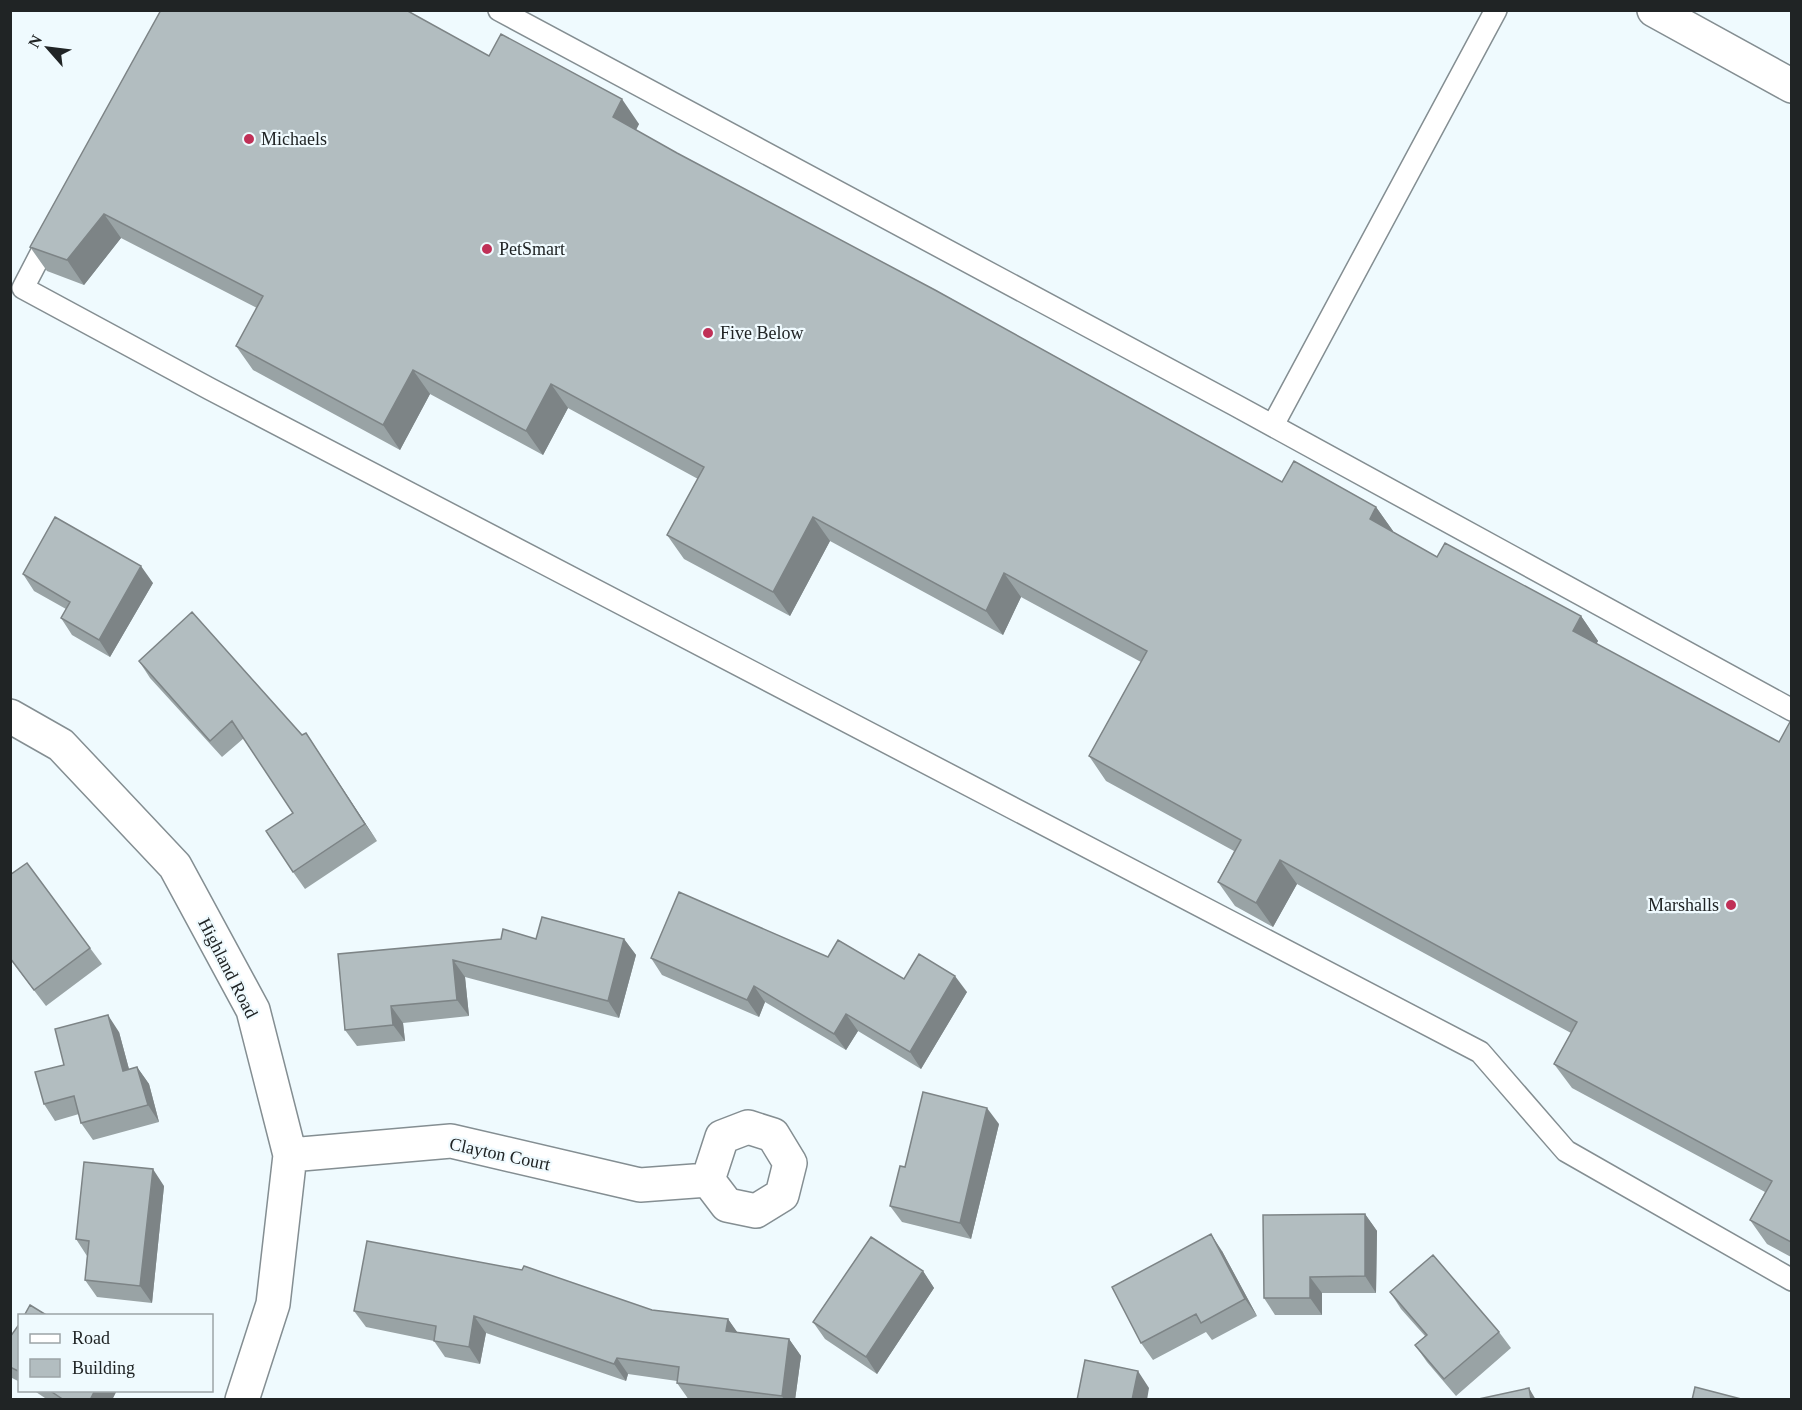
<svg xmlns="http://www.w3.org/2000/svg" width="1802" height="1410" font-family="'Times New Roman',serif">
	<rect width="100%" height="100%" fill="#effafe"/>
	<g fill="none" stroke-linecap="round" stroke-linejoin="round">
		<g stroke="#848e92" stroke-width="24">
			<path id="lane" d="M 499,10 L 1235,405 L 1792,710
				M 51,234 L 23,288 L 210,389 L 1480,1052 L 1566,1151 L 1792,1280
				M 1273,425 L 1496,10"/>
		</g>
		<g stroke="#848e92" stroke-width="36">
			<path id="street" d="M 1654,10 L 1792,86
				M 10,716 L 61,745 L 175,866 L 253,1010 L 290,1155 L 273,1304 L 242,1400
				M 290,1155 L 451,1141 L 640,1185 L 708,1180 L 727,1205 L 756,1211 L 782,1195 L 790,1163 L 773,1135 L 748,1127 L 722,1137 L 708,1180"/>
		</g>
		<use href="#lane" stroke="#fff" stroke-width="21"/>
		<use href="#street" stroke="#fff" stroke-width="33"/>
	</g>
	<path fill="#99a3a5" d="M 410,13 L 489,56 L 639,124 L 636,130 L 677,153 L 1282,482 L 1376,507 L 1393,531 L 1393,532 L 1437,557 L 1581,616 L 1598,641 L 1596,644 L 1779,742 L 1791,721 L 1791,1257 L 1767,1244 L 1750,1220 L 1765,1192 L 1572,1088 L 1554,1064 L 1571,1033 L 1297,884 L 1273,927 L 1235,906 L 1218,882 L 1234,851 L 1106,781 L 1089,756 L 1141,662 L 1021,597 L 1003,635 L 830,541 L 790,616 L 684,559 L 667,535 L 698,479 L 568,408 L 543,455 L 430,394 L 400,450 L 253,370 L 236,346 L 257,308 L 121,238 L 84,285 L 47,271 L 30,247 Z
		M 23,574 L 153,583 L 110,657 L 72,635 L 61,618 L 66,609 L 34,591 Z
		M 139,661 L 302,735 L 306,733 L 377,841 L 305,889 L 293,872 L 293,813 L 244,738 L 222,757 L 150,678 Z
		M 10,875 L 90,948 L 102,964 L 46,1006 L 10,959 Z
		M 536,939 L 624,939 L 636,955 L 619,1018 L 465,977 L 469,1016 L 403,1023 L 405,1041 L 357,1046 L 345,1030 L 338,954 Z
		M 828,957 L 904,979 L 967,992 L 921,1069 L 858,1031 L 846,1050 L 765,1002 L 759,1017 L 662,975 L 651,958 Z
		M 119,1032 L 129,1069 L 137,1067 L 149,1084 L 159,1122 L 93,1140 L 81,1123 L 79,1114 L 55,1121 L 44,1104 Z
		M 999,1124 L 971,1239 L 902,1222 L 890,1206 L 905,1167 Z
		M 164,1186 L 152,1303 L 97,1297 L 85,1280 L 87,1256 L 76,1239 Z
		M 1365,1214 L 1377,1231 L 1376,1293 L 1322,1293 L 1322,1315 L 1275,1315 L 1264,1298 Z
		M 1222,1251 L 1257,1316 L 1212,1340 L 1206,1332 L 1153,1360 L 1141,1343 Z
		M 923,1271 L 934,1288 L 877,1374 L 825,1339 L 813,1322 Z
		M 1390,1292 L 1499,1332 L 1511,1348 L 1456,1396 L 1427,1362 L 1415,1345 L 1425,1336 L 1401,1309 Z
		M 652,1310 L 728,1319 L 737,1333 L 789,1339 L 801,1356 L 795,1400 L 689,1400 L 677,1383 L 677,1381 L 628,1374 L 626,1381 L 486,1333 L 480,1364 L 445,1357 L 434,1341 L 366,1327 L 354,1311 Z
		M 20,1323 L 20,1382 L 10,1377 L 10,1337 Z
		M 33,1390 L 117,1390 L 112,1400 L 48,1400 Z"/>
	<path fill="#7d8486" d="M 622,99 L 639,124 L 630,141 L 613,117 Z
		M 104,214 L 121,238 L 84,285 L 67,260 Z
		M 413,370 L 430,394 L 400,450 L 383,425 Z
		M 551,384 L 568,408 L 543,455 L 526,431 Z
		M 1376,507 L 1393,531 L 1387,544 L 1370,519 Z
		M 813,517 L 830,541 L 790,616 L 773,592 Z
		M 141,566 L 153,583 L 110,657 L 99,640 Z
		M 1004,573 L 1021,597 L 1003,635 L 986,611 Z
		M 1581,616 L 1598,641 L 1590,656 L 1573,631 Z
		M 306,733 L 317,750 L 377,841 L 365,824 Z
		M 1280,860 L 1297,884 L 1273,927 L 1256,903 Z
		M 624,939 L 636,955 L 619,1018 L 608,1001 Z
		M 453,960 L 465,977 L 469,1016 L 457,1000 Z
		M 955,976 L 967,992 L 921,1069 L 910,1052 Z
		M 754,986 L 765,1002 L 759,1017 L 747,1000 Z
		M 391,1006 L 403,1023 L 405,1041 L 393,1025 Z
		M 846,1014 L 858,1031 L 846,1050 L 834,1034 Z
		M 108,1015 L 119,1032 L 134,1088 L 123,1071 Z
		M 137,1067 L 149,1084 L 159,1122 L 148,1105 Z
		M 987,1108 L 999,1124 L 971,1239 L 960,1223 Z
		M 153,1169 L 164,1186 L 152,1303 L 140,1286 Z
		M 1365,1214 L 1377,1231 L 1376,1293 L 1365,1276 Z
		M 1211,1234 L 1222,1251 L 1257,1316 L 1245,1299 Z
		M 923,1271 L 934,1288 L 877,1374 L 866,1357 Z
		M 1310,1277 L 1322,1293 L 1322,1315 L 1310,1298 Z
		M 474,1316 L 486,1333 L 480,1364 L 469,1347 Z
		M 728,1319 L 740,1336 L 726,1331 Z
		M 789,1339 L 801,1356 L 795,1400 L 784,1400 L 782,1396 Z
		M 617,1358 L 628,1374 L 626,1381 L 614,1364 Z
		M 1138,1371 L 1149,1388 L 1147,1400 L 1132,1400 Z
		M 1529,1388 L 1536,1400 L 1531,1400 Z
		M 95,1390 L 117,1390 L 112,1400 L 90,1400 Z"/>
	<path fill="#b2bdc0" stroke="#7d8486" stroke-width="1.5" d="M 161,10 L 406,10 L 489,56 L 501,34 L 622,99 L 613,117 L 677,153 L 935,290 L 1282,482 L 1294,461 L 1376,507 L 1370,519 L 1437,557 L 1445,543 L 1581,616 L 1573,631 L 1779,742 L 1791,720 L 1791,1242 L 1750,1220 L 1772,1181 L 1554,1064 L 1577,1022 L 1280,860 L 1256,903 L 1218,882 L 1241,840 L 1089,756 L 1147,651 L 1004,573 L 986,611 L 813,517 L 773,592 L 667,535 L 704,467 L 551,384 L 526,431 L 413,370 L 383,425 L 236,346 L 263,296 L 104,214 L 67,260 L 30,247 Z
		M 55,517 L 141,566 L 99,640 L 61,618 L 70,602 L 23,574 Z
		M 192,612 L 302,735 L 306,733 L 365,824 L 293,872 L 266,831 L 293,813 L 232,721 L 210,741 L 139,661 Z
		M 27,863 L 90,948 L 34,990 L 10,958 L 10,875 Z
		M 679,892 L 828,957 L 838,940 L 904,979 L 919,954 L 955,976 L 910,1052 L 846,1014 L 834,1034 L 754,986 L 747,1000 L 651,958 Z
		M 542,917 L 624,939 L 608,1001 L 453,960 L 457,1000 L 391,1006 L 393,1025 L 345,1030 L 338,954 L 501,939 L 503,929 L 536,939 Z
		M 108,1015 L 123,1071 L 137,1067 L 148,1105 L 81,1123 L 74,1096 L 44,1104 L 35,1072 L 64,1065 L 55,1029 Z
		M 923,1092 L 987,1108 L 960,1223 L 890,1206 L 900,1166 L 905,1167 Z
		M 84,1162 L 153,1169 L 140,1286 L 85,1280 L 89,1241 L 76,1239 Z
		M 1365,1214 L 1365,1276 L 1310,1277 L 1310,1298 L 1264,1298 L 1263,1215 Z
		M 1211,1234 L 1245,1299 L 1201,1323 L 1196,1314 L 1141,1343 L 1112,1287 Z
		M 871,1237 L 923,1271 L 866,1357 L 813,1322 Z
		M 367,1241 L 522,1270 L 524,1266 L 652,1310 L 728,1319 L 726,1331 L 789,1339 L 782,1396 L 677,1383 L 679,1367 L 617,1358 L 614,1364 L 474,1316 L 469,1347 L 434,1341 L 436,1326 L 354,1311 Z
		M 1433,1255 L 1499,1332 L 1444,1379 L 1415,1345 L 1427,1335 L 1390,1292 Z
		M 30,1305 L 48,1316 L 24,1316 Z
		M 20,1323 L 20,1372 L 10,1367 L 10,1337 Z
		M 1085,1360 L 1138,1371 L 1132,1400 L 1077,1400 Z
		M 1695,1387 L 1745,1400 L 1692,1400 Z
		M 1529,1388 L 1531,1400 L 1474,1400 Z
		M 49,1390 L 95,1390 L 90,1400 L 64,1400 Z"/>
	<g fill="#c03057" stroke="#effafe" stroke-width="2">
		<circle cx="249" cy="139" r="6"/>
		<circle cx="487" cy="249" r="6"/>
		<circle cx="708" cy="333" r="6"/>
		<circle cx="1731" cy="905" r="6"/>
	</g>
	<g text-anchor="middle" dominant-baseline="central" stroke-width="4.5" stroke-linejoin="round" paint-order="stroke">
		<g font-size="18" fill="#202425" stroke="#effafe" text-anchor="start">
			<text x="261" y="139">Michaels</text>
			<text x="499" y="249">PetSmart</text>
			<text x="720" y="333">Five Below</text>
			<text x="1719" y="905" text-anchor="end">Marshalls</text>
		</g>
		<g font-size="18" fill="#202425" stroke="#effafe">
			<text transform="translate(228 968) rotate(63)">Highland Road</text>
			<text transform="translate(500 1154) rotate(12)">Clayton Court</text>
		</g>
	</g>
	<rect width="1802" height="1410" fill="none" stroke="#202425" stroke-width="24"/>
	<rect x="18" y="1314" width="195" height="78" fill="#effafe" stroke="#9ca4a7" stroke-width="1.5"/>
	<rect x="30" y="1334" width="30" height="9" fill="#ffffff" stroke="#9ca4a7" stroke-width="1.5"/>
	<text x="72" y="1344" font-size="18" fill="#202425">Road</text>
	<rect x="30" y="1359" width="30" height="18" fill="#b2bdc0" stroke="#9ca4a7" stroke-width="1.5"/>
	<text x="72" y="1374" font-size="18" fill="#202425">Building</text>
	<g transform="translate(48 48) rotate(298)" stroke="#effafe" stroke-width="4.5" paint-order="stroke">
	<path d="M0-4.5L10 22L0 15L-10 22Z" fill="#202425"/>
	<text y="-9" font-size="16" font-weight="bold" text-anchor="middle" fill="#202425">N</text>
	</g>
</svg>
